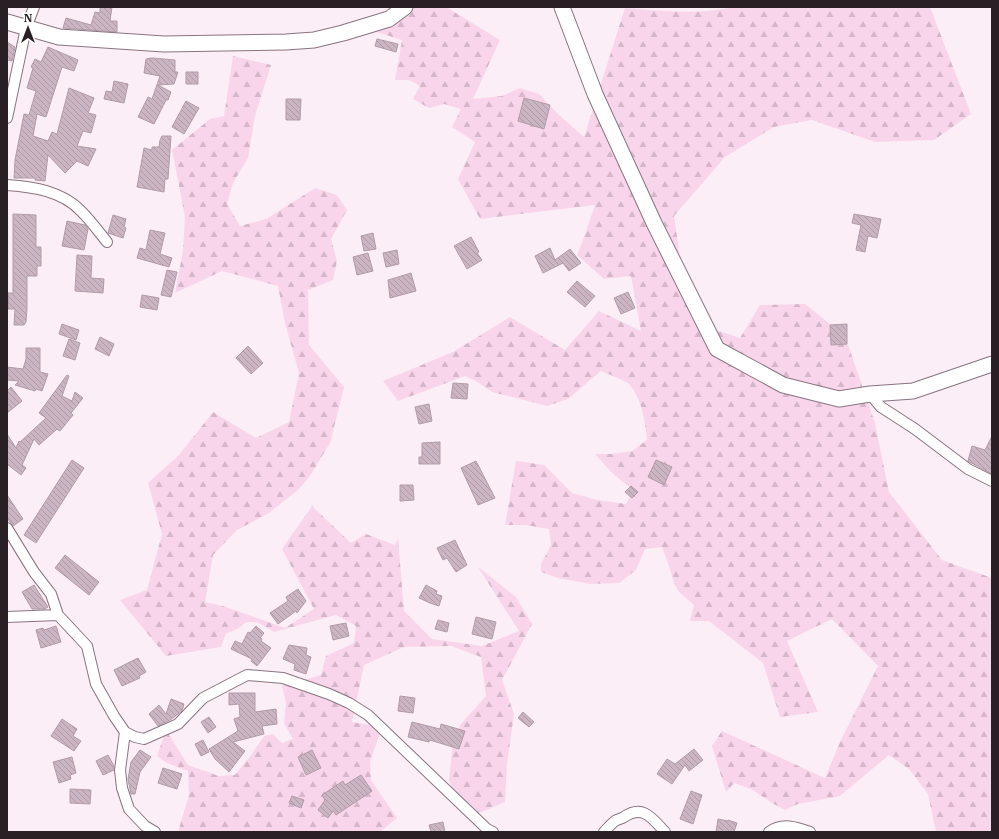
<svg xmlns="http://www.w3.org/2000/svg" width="999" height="839" font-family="'IBM Plex Serif',serif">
	<defs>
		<pattern id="forest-firs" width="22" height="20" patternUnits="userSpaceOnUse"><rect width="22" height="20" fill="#f9d5eb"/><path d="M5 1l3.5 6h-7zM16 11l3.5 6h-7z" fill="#d5b7c9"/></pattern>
		<pattern id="building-back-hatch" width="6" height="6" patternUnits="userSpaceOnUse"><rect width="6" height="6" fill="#ccb5c3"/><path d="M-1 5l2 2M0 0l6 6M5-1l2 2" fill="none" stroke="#af9ba7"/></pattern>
	</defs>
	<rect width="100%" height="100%" fill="#fceef6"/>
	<path fill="url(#forest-firs)" d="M 398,7 L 446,7 L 500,40 L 473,99 L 502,96 L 520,88 L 539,94 L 558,114 L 584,137 L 625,8 C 661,11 698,15 733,7 L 930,7 L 971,114 L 934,140 L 875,142 L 812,120 L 774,127 L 725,157 L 674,216 L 684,286 L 707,327 L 740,338 L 760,305 L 805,304 L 845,336 L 875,423 L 889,492 L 942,560 L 992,578 L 992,832 L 936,832 L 928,794 L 909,769 L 889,755 L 840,796 L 798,804 L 785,810 L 772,803 L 751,789 L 734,783 L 726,792 L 712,746 L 722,731 L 825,778 L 840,742 L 878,666 L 832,619 L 787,641 L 818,712 L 780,717 L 763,663 L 709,621 L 690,621 L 694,605 L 679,592 L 674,584 L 671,572 L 662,547 L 645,549 L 636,570 L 619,583 L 591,584 L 558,578 L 541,572 L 541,564 L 551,545 L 549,529 L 525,525 L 505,525 L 516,461 L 544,465 L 572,493 L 597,500 L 626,504 L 633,490 L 612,473 L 595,454 L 611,454 L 632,451 L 647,440 C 645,421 642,400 630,385 C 625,380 608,374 601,371 L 568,399 L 547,406 L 492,392 L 476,381 L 465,376 L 398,401 L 383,381 L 453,352 L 510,317 L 565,350 L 599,311 L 641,331 L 631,276 L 604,279 L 577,255 L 582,243 L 595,205 L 480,219 L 458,179 L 475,142 L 452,127 L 461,109 L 444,104 L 429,108 L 413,99 L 420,86 L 409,80 L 395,80 L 402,40 L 373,31 Z
		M 233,56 L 271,65 L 255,116 L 248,158 L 233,183 L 227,204 L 240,226 L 266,219 L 315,188 L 337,195 L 347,210 L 331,239 L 337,261 L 333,280 L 308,290 L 309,345 L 344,387 L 330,443 L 310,476 L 299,489 L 269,513 L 237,530 L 213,555 L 205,602 L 223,606 L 285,628 L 314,609 L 282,549 L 312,506 L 351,543 L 366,534 L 395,545 L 398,538 L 404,611 L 432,639 L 482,646 L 519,631 L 478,567 L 516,597 L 532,624 L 502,680 L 514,714 L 507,764 L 505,802 L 472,816 L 457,799 L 449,780 L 453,742 L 460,725 L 486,696 L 481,657 L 451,646 L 404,647 L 364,665 L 352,722 L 382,727 L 370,762 L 371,780 L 397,818 L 380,832 L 178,832 L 189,795 L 188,771 L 167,763 L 157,756 L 166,730 L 188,765 L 219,776 L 235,775 L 251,755 L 264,736 L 273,734 L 282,743 L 293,739 L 284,723 L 286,702 L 282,686 L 321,675 L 326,656 L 354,643 L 356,626 L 336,615 L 274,632 L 257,622 L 246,622 C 240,628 235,631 226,633 L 221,647 L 166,656 L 120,600 L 147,590 L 162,534 L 148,483 L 179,455 L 213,412 L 256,438 L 289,422 L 299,373 L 285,323 L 278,286 L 222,271 L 175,293 L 183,251 L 185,217 L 172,150 L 210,119 L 224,116 Z"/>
	<path fill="url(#building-back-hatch)" stroke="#b19ba8" d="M 100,7 L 112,7 L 110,21 L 117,21 L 117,32 L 63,28 L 66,18 L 91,25 L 95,12 L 100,13 Z
		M 377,39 L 398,44 L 396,52 L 375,46 Z
		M 7,42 L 15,47 L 12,61 L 7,60 Z
		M 48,47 L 78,60 L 74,71 L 62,67 L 46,117 L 37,114 L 33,136 L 48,141 L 52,132 L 57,134 L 69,88 L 94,98 L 88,113 L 96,115 L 91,133 L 83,131 L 77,146 L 96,149 L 88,166 L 77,161 L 65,173 L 48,155 L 45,181 L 35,180 L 35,178 L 14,178 L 15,160 L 24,114 L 29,115 L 36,91 L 27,88 L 33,68 L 31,67 L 35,59 L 41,62 Z
		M 152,58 L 175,60 L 175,72 L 178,72 L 174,84 L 158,85 L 171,92 L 168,100 L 166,100 L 154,124 L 138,117 L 148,97 L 152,99 L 160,76 L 144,73 L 146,59 Z
		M 186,72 L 198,72 L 198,84 L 186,84 Z
		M 114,81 L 128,84 L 124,103 L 104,99 L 106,91 L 112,92 Z
		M 524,98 L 550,105 L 544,129 L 518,121 Z
		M 286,99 L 301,99 L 300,120 L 286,120 Z
		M 186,101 L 199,108 L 184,134 L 172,127 Z
		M 162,136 L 171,136 L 168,179 L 165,179 L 164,192 L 137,187 L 144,148 L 152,150 L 152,147 L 159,147 L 160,140 Z
		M 13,214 L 36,215 L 36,247 L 41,247 L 41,266 L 37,266 L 37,276 L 27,276 L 27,309 L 26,322 L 24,325 L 14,325 L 15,309 L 8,309 L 8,293 L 13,293 Z
		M 854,214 L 881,219 L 877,238 L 868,236 L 865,252 L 856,250 L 861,225 L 852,223 Z
		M 113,215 L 126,219 L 124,227 L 126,228 L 123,238 L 108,233 Z
		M 67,221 L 85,225 L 88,229 L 84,250 L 62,246 Z
		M 150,230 L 165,233 L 160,254 L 172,258 L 169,267 L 137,258 L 140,248 L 146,250 Z
		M 373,233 L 376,249 L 364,251 L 361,236 Z
		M 471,237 L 479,252 L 477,253 L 482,260 L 467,269 L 454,246 Z
		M 550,248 L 555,260 L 570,249 L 581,263 L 569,271 L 563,263 L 543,273 L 535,256 Z
		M 397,250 L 399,264 L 386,267 L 383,253 Z
		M 368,253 L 373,271 L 357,275 L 353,257 Z
		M 77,255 L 92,256 L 91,278 L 104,279 L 103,293 L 75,291 Z
		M 167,270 L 177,272 L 171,297 L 161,295 Z
		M 411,273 L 416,291 L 390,298 L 388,280 Z
		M 577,281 L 595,296 L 585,307 L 567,292 Z
		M 628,292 L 635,308 L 621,314 L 614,298 Z
		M 142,295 L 159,298 L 157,310 L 140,307 Z
		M 62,324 L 79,330 L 76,340 L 59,334 Z
		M 847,324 L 847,344 L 831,345 L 830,325 Z
		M 100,337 L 114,344 L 109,356 L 95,349 Z
		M 69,339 L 80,343 L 75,360 L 63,356 Z
		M 248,346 L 263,363 L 251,374 L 236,358 Z
		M 26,348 L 40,348 L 40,372 L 48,374 L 42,391 L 36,389 L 35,391 L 15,385 L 19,381 L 7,380 L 7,367 L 23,369 L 26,359 Z
		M 67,375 L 69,376 L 62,396 L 72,401 L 75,392 L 83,398 L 71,413 L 73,415 L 60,431 L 57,429 L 39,445 L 34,439 L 22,465 L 26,468 L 21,475 L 7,464 L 7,434 L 16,448 L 19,441 L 20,442 L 46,418 L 39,413 Z
		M 453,383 L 468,384 L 467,399 L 451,398 Z
		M 11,387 L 22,401 L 7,413 L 7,391 Z
		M 429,404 L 432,421 L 419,424 L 415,407 Z
		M 992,436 L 992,474 L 968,461 L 972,446 L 985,450 Z
		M 440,442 L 440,464 L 419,464 L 419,457 L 422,457 L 422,443 Z
		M 72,460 L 84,468 L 36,543 L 24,535 Z
		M 656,460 L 672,467 L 664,485 L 648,477 Z
		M 476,461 L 495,498 L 478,505 L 461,468 Z
		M 400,485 L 413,485 L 414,500 L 400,501 Z
		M 631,486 L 638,492 L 632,498 L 625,492 Z
		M 7,495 L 23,519 L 13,526 L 7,518 Z
		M 455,540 L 467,565 L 456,572 L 447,558 L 443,560 L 437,548 Z
		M 65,555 L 99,582 L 89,595 L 55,568 Z
		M 34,585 L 48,607 L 45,609 L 32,609 L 22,592 Z
		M 426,585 L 437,591 L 436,594 L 442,596 L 439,606 L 430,603 L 419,598 Z
		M 298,589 L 306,601 L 297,613 L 296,611 L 278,624 L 270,613 L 288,601 L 286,597 Z
		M 476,617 L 496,622 L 492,639 L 472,634 Z
		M 438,620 L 449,623 L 447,632 L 435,629 Z
		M 346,623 L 349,636 L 333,640 L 330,626 Z
		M 56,626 L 61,642 L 41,648 L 36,630 L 43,628 L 44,630 Z
		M 256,626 L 264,633 L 260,638 L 262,639 L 261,641 L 271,648 L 257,666 L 251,661 L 252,659 L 231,649 L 235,641 L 242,644 L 248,632 L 250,633 Z
		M 289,645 L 307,648 L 306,655 L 311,657 L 306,674 L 294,670 L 295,664 L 283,659 Z
		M 138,658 L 146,672 L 139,676 L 140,678 L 122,686 L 114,670 Z
		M 229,693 L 255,693 L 255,712 L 276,709 L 277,724 L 262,726 L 264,734 L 233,742 L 245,751 L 229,772 L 215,759 L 209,749 L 238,731 L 234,719 L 240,717 L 239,704 L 229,705 Z
		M 400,696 L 415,698 L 413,713 L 398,711 Z
		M 171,699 L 184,704 L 182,711 L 170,720 L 158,726 L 149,714 L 159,705 L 166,714 Z
		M 523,712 L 534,722 L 529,727 L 518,718 Z
		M 209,717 L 216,727 L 208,733 L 201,722 Z
		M 62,719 L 77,729 L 73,736 L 81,741 L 74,751 L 51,736 Z
		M 412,722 L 440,729 L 441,724 L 465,731 L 459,749 L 430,740 L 429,742 L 408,737 Z
		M 203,740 L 209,752 L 201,756 L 195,744 Z
		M 694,749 L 703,760 L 689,771 L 685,765 L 672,784 L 657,774 L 667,759 L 675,764 Z
		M 140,750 L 151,757 L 140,772 L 135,794 L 131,794 L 128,779 L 131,762 Z
		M 312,750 L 321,768 L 306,775 L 298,757 Z
		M 108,755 L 114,766 L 114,770 L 103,775 L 96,761 Z
		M 72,757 L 76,773 L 70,775 L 71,779 L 59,783 L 53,762 Z
		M 163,768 L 182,774 L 177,789 L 158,783 Z
		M 361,775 L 372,791 L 336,815 L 333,811 L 328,818 L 318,810 L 325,800 L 322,795 L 343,781 L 345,785 Z
		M 70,789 L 91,790 L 90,804 L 70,803 Z
		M 691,791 L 702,795 L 693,824 L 680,819 Z
		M 292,796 L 304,800 L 301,808 L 289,803 Z
		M 718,819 L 728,821 L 728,820 L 737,823 L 734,832 L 716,832 Z
		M 443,822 L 445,832 L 431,832 L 429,825 Z"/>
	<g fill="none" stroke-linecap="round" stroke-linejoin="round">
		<g stroke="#887480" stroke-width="12">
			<path id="street" d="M 7,118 L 26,28 L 34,7
				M 7,185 C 34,187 62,191 81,211 C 91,221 99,232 107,242
				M 870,394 L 881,407 L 915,429 L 968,469 L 992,481
				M 7,528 L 34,572 L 51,594 L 58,615 L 87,646 L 96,684 L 114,716 L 125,732 L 120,770 L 122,788 L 129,809 L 145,826 L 155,832
				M 7,617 L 58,615
				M 125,732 L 135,737 L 144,739 L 178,724 L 203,698 L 247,675 L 283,678 L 329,694 L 349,703 L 368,715 L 487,829 L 493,832
				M 604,832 C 607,829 611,824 615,821 C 618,819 621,819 624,817 C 643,804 652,818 665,832
				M 769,832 C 782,822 796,827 810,832"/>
		</g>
		<g stroke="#887480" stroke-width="17">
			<path id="secondary" d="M 562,7 L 595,94 L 654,223 L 717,349 L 783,385 L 839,399 L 870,394 L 913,391 L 992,364
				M 7,22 L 59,37 L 164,44 L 286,42 L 314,40 L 343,33 L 389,19 L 405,7"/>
		</g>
		<use href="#street" stroke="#fff" stroke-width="10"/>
		<use href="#secondary" stroke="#fff" stroke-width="15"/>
	</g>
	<rect width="999" height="839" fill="none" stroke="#292025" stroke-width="16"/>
	<g transform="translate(28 28)" stroke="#ffffff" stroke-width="3" paint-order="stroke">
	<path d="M0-3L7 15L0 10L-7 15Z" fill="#292025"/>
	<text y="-6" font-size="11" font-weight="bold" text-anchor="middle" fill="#292025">N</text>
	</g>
</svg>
